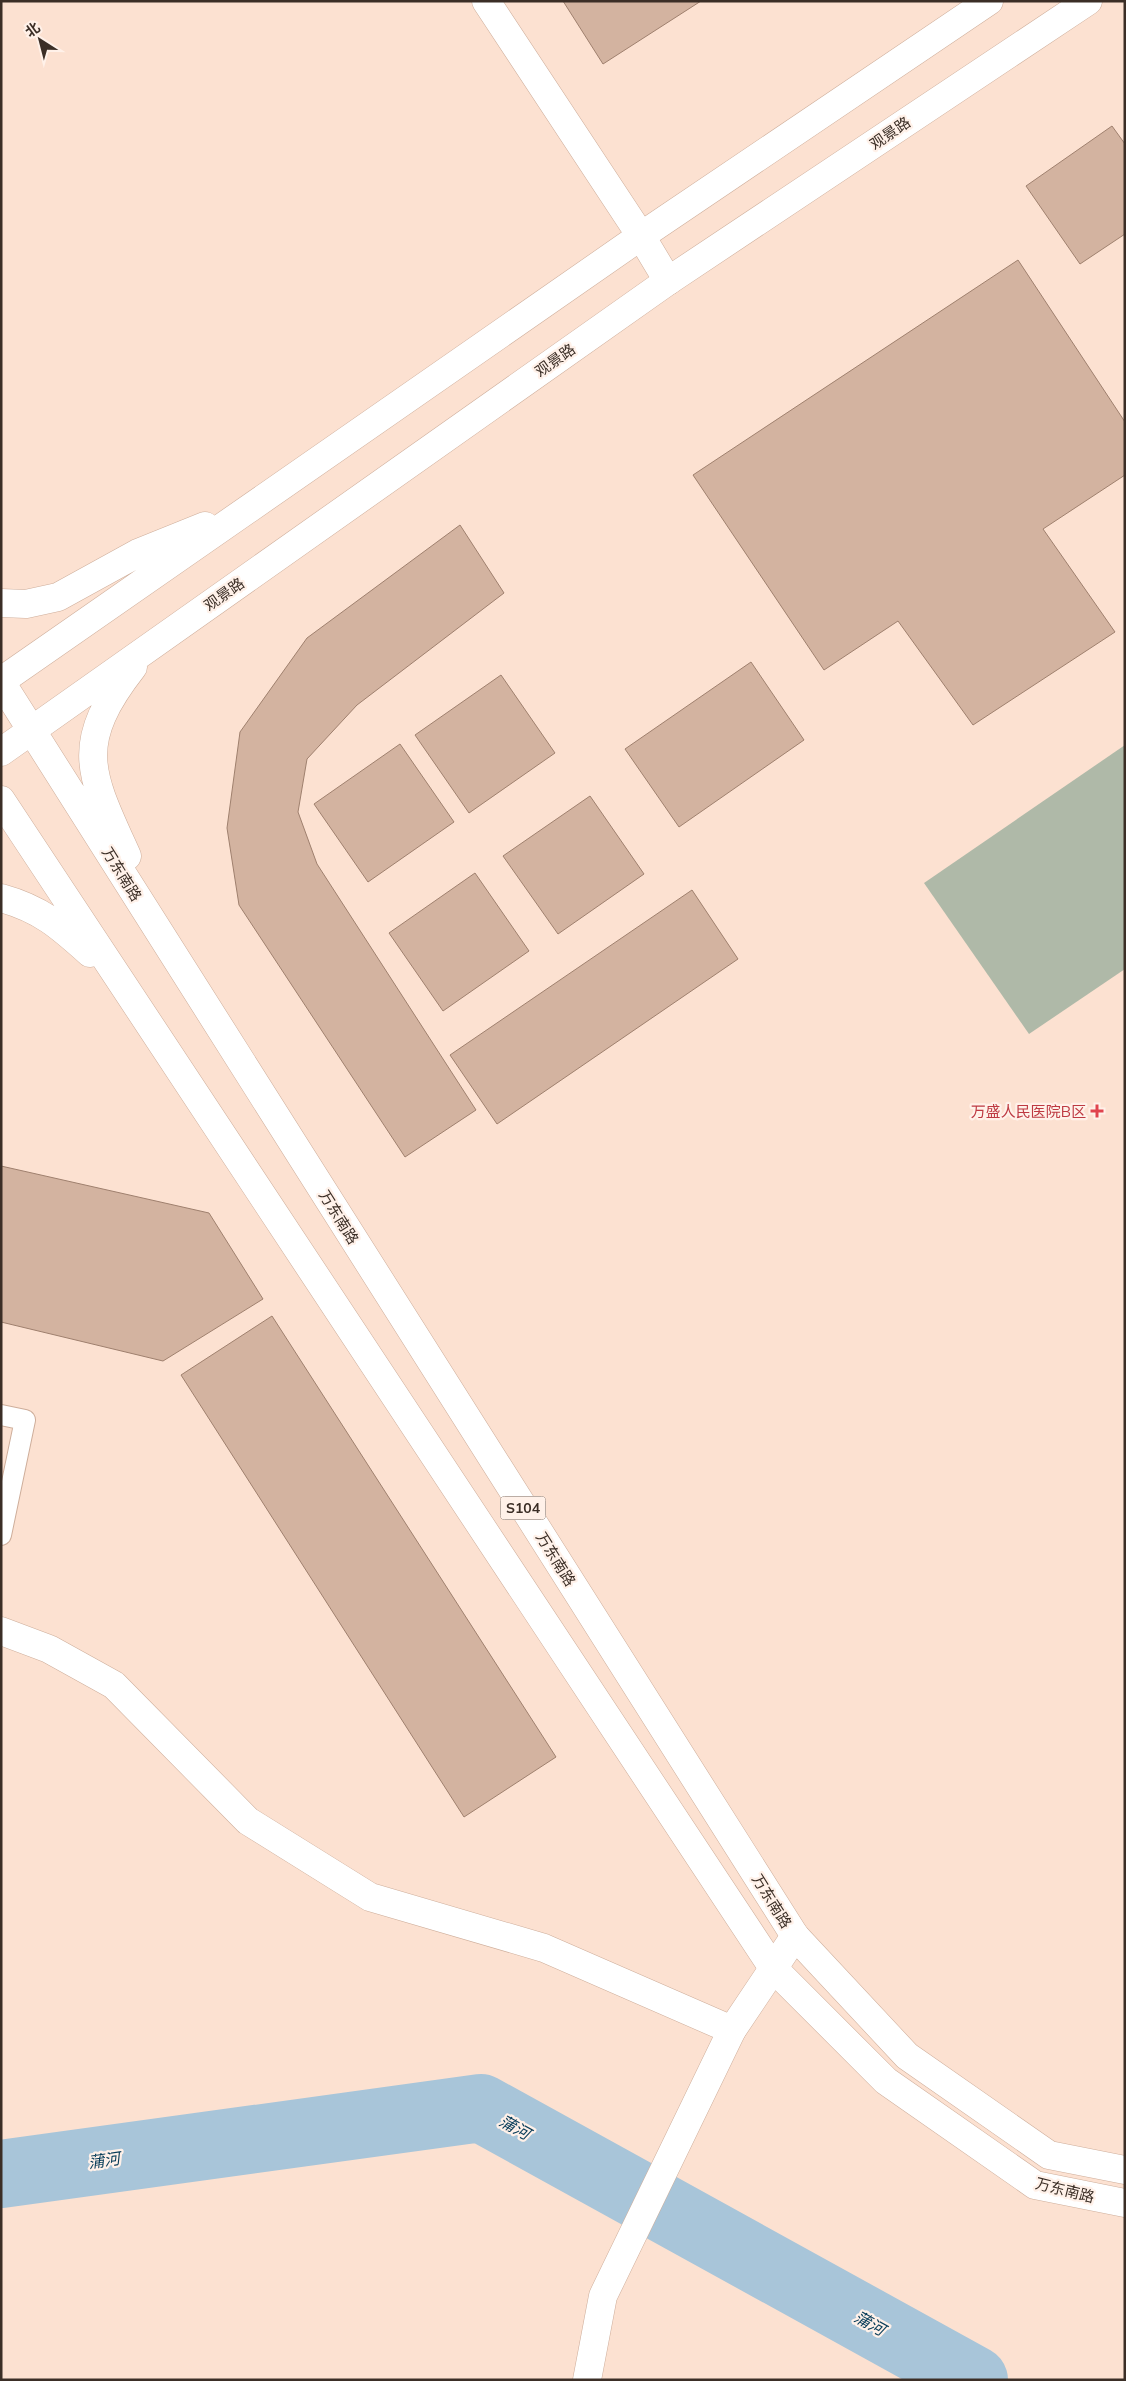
<svg xmlns="http://www.w3.org/2000/svg" width="1126" height="2381" font-family="Mulish,'Noto Sans SC',sans-serif">
	<rect width="100%" height="100%" fill="#fce1d1"/>
	<path fill="#afb9a8" d="M 1125,745 L 1125,969 L 1029,1034 L 924,883 Z"/>
	<g fill="none" stroke-linecap="round" stroke-linejoin="round">
		<path stroke="#a8c5d9" stroke-width="68" d="M 1,2174 L 481,2108 L 974,2380"/>
	</g>
	<path fill="#d3b3a0" stroke="#9f806e" d="M 563,1 L 701,1 L 603,64 Z
		M 1112,126 L 1125,144 L 1125,234 L 1080,264 L 1026,186 Z
		M 1018,260 L 1125,422 L 1125,475 L 1043,529 L 1115,632 L 973,725 L 898,621 L 824,670 L 693,475 Z
		M 460,525 L 504,593 L 357,705 L 307,759 L 298,812 L 317,864 L 476,1110 L 405,1157 L 239,905 L 227,828 L 240,732 L 307,638 Z
		M 751,662 L 804,740 L 679,827 L 625,749 Z
		M 501,675 L 555,753 L 469,813 L 415,735 Z
		M 400,744 L 454,822 L 368,882 L 314,804 Z
		M 590,796 L 644,874 L 558,934 L 503,856 Z
		M 475,873 L 529,951 L 443,1011 L 389,933 Z
		M 692,890 L 738,959 L 497,1124 L 450,1055 Z
		M 1,1166 L 209,1213 L 263,1299 L 163,1361 L 1,1322 Z
		M 272,1316 L 556,1757 L 464,1817 L 181,1375 Z"/>
	<g fill="none" stroke-linecap="round" stroke-linejoin="round">
		<g stroke="#ceae9b" stroke-width="22">
			<path id="service" d="M 1,1415 L 25,1420 L 1,1535"/>
		</g>
		<g stroke="#ceae9b" stroke-width="29">
			<path id="minor" d="M 486,1 L 641,236 L 668,281
				M 1,1631 L 49,1649 L 114,1685 L 248,1821 L 370,1897 L 544,1948 L 732,2030"/>
		</g>
		<g stroke="#ceae9b" stroke-width="29">
			<path id="tertiary" d="M 587,2380 L 603,2296 L 732,2030 L 795,1936"/>
		</g>
		<g stroke="#ceae9b" stroke-width="29">
			<path id="primary" d="M 1,603 L 26,604 L 58,597 L 138,553 L 205,526
				M 1,681 L 641,236 L 989,1
				M 1,682 L 795,1936 L 907,2056 L 1049,2155 L 1125,2170
				M 1,752 L 668,281 L 1088,1
				M 1,800 L 773,1968 L 886,2081 L 1035,2185 L 1125,2203
				M 127,856 C 90,774 72,745 133,667
				M 1,898 C 41,909 60,926 90,953"/>
		</g>
		<use href="#service" stroke="#fff" stroke-width="20"/>
		<use href="#minor" stroke="#fff" stroke-width="28"/>
		<use href="#tertiary" stroke="#fff" stroke-width="28"/>
		<use href="#primary" stroke="#fff" stroke-width="28"/>
	</g>
	<path fill="#e0444e" stroke="#fff1e9" stroke-width="2" d="M1094.5 1103.5h5v5h5v5h-5v5h-5v-5h-5v-5h5z"/>
	<g text-anchor="middle" dominant-baseline="central" stroke-width="4.5" stroke-linejoin="round" paint-order="stroke">
		<rect fill="#fff1e9" stroke="#766860" stroke-width="1" x="500.5" y="1496.5" width="45" height="23" rx="4"/>
		<g font-size="14" font-weight="bold" fill="#3b2e26">
			<text x="523" y="1508">S104</text>
		</g>
		<g font-size="15" fill="#3b2e26" stroke="#fff1e9">
			<text transform="translate(890 133) rotate(-34)">观景路</text>
			<text transform="translate(555 360) rotate(-35)">观景路</text>
			<text transform="translate(224 594) rotate(-35)">观景路</text>
			<text transform="translate(122 874) rotate(58)">万东南路</text>
			<text transform="translate(339 1217) rotate(58)">万东南路</text>
			<text transform="translate(556 1559) rotate(58)">万东南路</text>
			<text transform="translate(772 1901) rotate(58)">万东南路</text>
			<text transform="translate(1065 2190) rotate(14)">万东南路</text>
		</g>
		<g font-size="15" fill="#be3a42" stroke="#fff1e9" text-anchor="end">
			<text x="1086" y="1111">万盛人民医院B区</text>
		</g>
		<g font-size="16" font-style="italic" fill="#063b58" stroke="#fff1e9">
			<text transform="translate(515 2127) rotate(29)">蒲河</text>
			<text transform="translate(104 2160) rotate(-8)">蒲河</text>
			<text transform="translate(870 2323) rotate(29)">蒲河</text>
		</g>
	</g>
	<rect width="1126" height="2381" fill="none" stroke="#3b2e26" stroke-width="5"/>
	<g transform="translate(40 40) rotate(324)" stroke="#fff1e9" stroke-width="4" paint-order="stroke">
	<path d="M0-4L9 19L0 12L-9 19Z" fill="#3b2e26"/>
	<text y="-8" font-size="14" font-weight="bold" text-anchor="middle" fill="#3b2e26">北</text>
	</g>
</svg>
